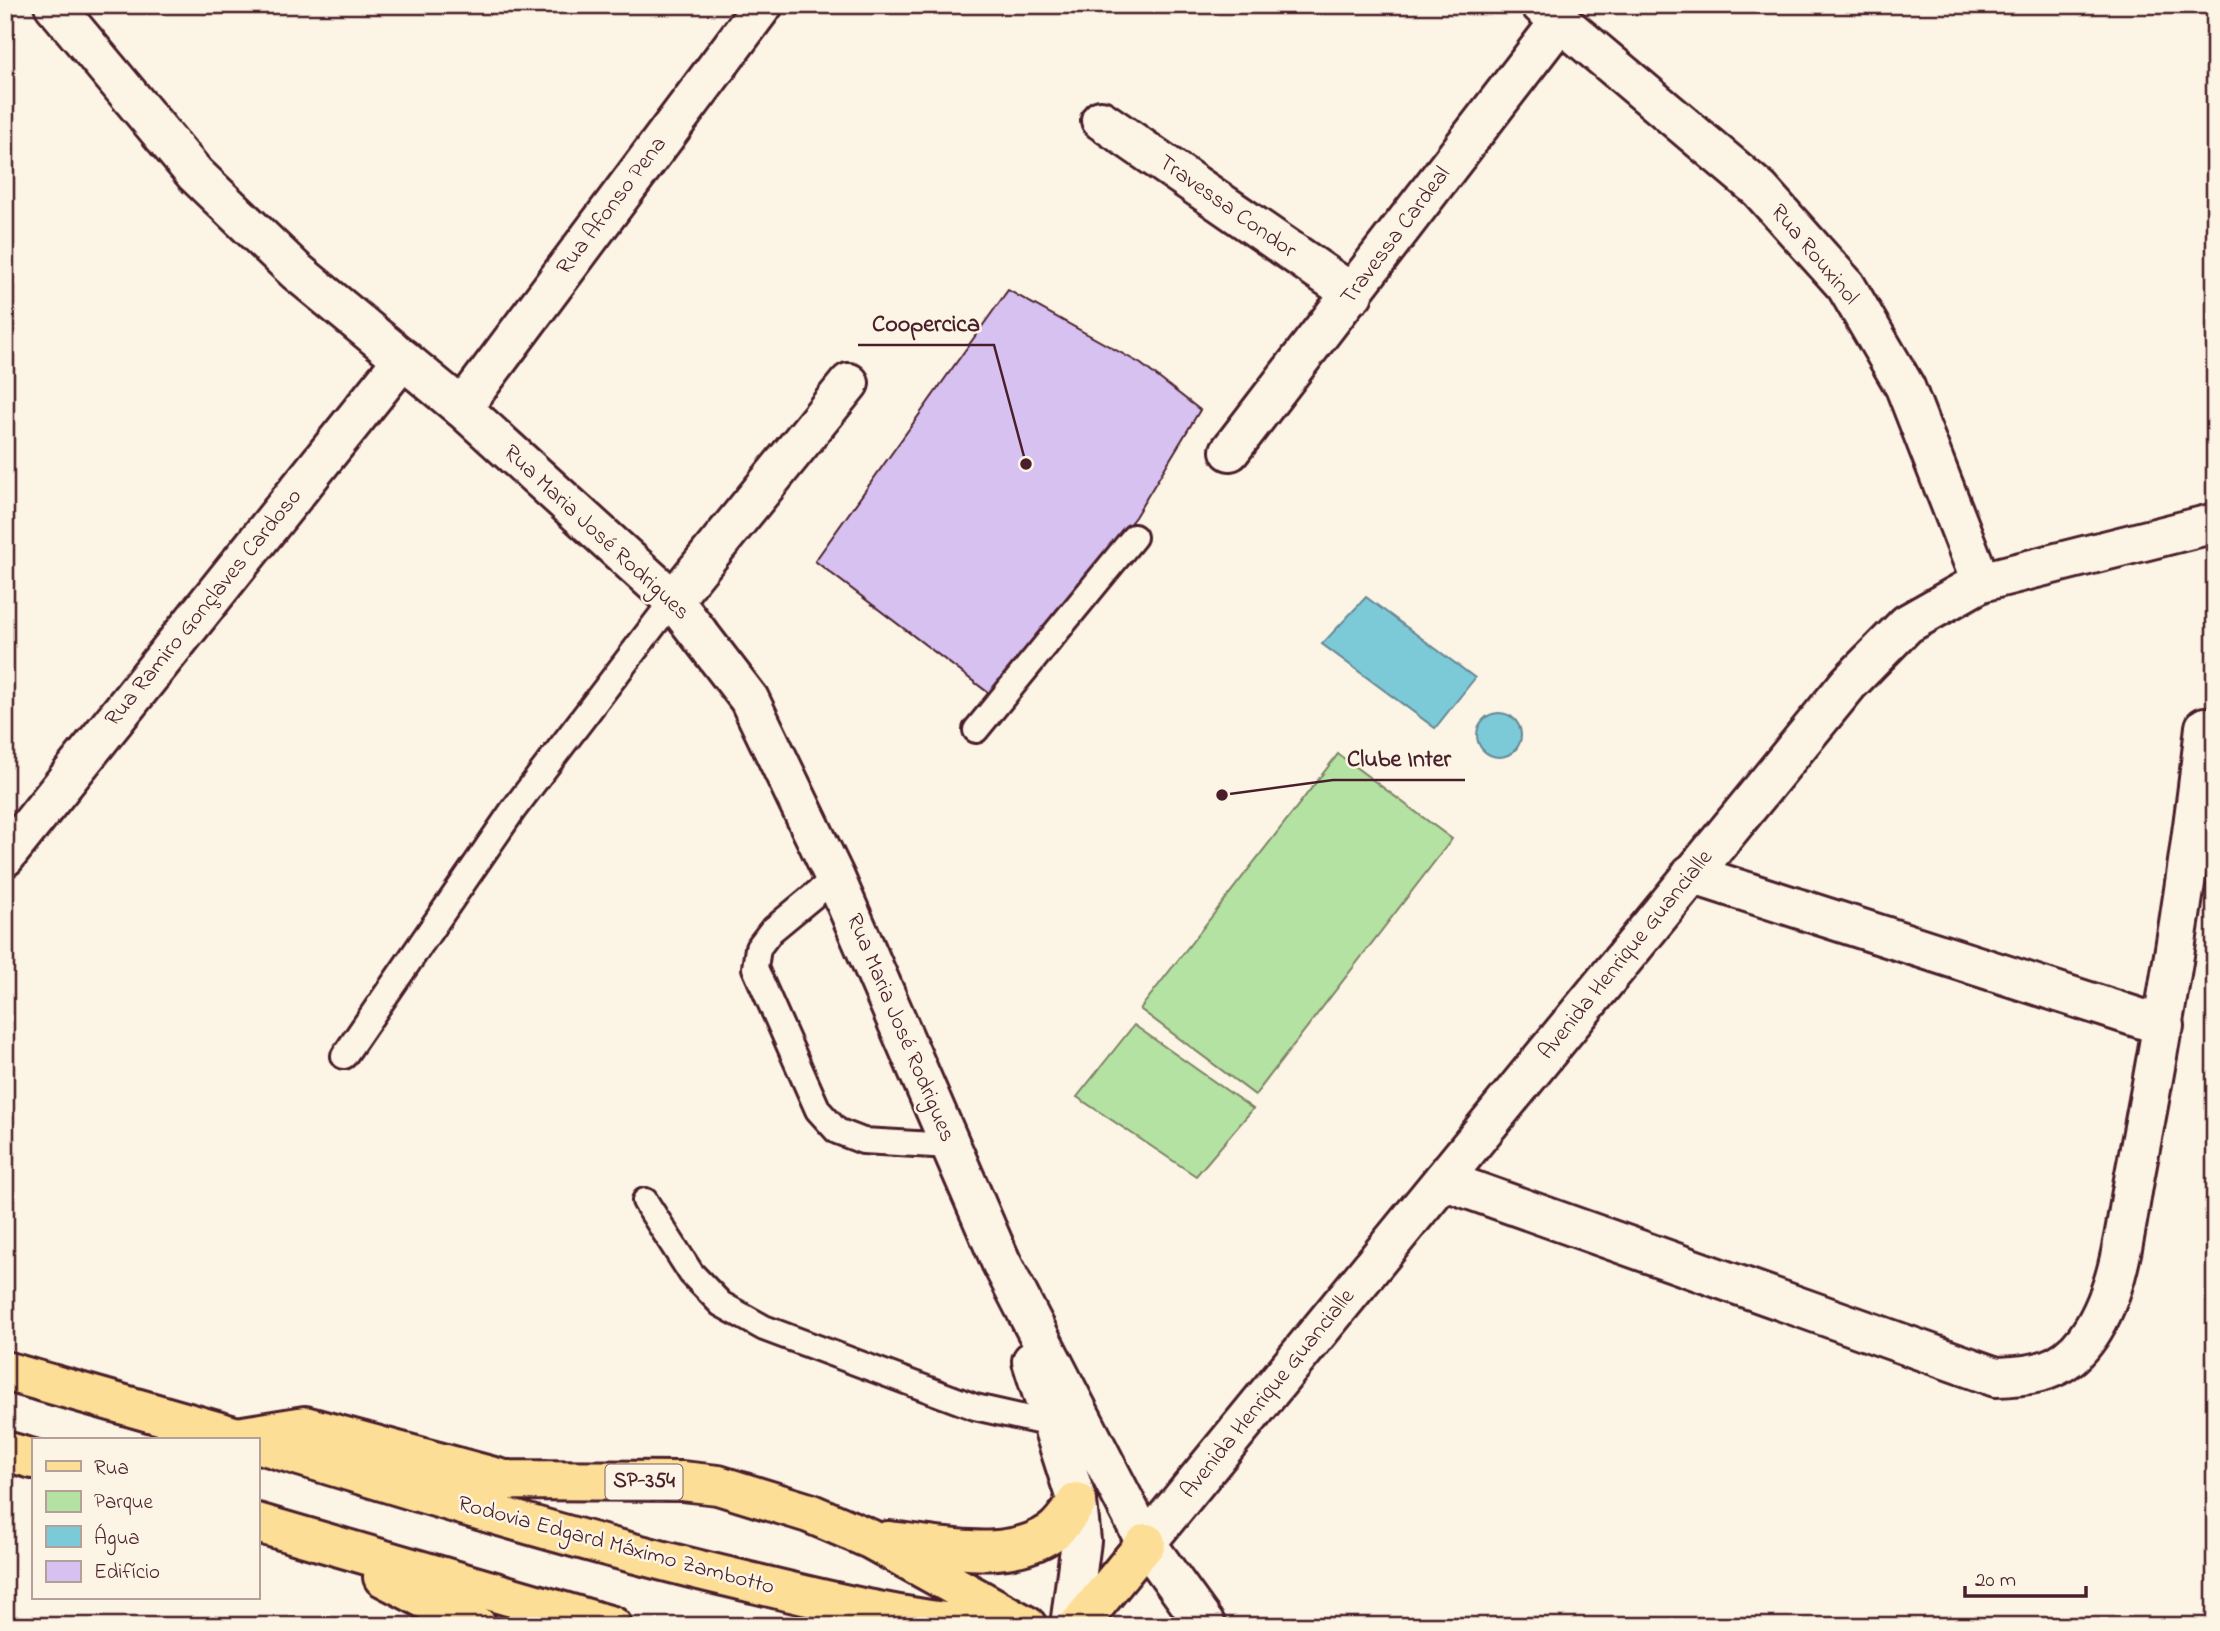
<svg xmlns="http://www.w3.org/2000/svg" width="2220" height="1631" font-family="'Indie Flower',sans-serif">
	<rect width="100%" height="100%" fill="#fcf5e5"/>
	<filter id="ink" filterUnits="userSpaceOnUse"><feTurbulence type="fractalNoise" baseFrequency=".0143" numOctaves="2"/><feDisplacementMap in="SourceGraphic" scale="14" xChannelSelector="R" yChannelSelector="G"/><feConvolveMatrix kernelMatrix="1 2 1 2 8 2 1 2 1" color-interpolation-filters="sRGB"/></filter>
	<g filter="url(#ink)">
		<path fill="#b3e2a2" stroke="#7e8066" stroke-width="2" d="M 1338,754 L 1452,839 L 1255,1095 L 1140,1009 Z
			M 1134,1025 L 1253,1109 L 1196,1176 L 1077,1097 Z"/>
		<path fill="#7bcad8" stroke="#678693" stroke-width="2" d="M 1366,597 L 1475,678 L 1435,728 L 1322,644 Z
			M1477 735a22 22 0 1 1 44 0a22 22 0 1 1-44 0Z"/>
		<path fill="#d6c1f1" stroke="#4a1f2b" stroke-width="2" d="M 1008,290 L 1141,364 L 1200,410 L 1135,517 L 994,697 L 815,561 Z"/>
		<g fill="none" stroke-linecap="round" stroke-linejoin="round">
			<g stroke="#4a1f2b" stroke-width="30">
				<path id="lane" d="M 976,730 L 1134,537
					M 835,878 L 771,931 L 758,948 L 755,968 L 818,1110 L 837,1131 L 863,1141 L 951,1146
					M 344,1056 L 513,810 L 673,600
					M 645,1201 L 691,1273 L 721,1304 L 764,1328 L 975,1407 L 1051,1424"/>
			</g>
			<g stroke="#4a1f2b" stroke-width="44">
				<path id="street" d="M 1101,120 L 1353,294
					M 462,408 L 763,5
					M 1230,451 L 1561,20
					M 673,600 L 849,383
					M 5,857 L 403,359
					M 1691,874 L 2164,1026
					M 1443,1180 L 1996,1377 C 2033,1376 2062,1372 2085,1341 C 2122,1292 2125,1223 2137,1164 C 2165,1019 2189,874 2205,727"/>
			</g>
			<g stroke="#4a1f2b" stroke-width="44">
				<path id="secondary" d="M 54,5 L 195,174 L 296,271 L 462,408 L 673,600 L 749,699 L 835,878 L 1001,1262 L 1146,1543 L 1206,1626
					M 1541,5 L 1760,190 L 1846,286 L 1905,387 L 1981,582
					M 1032,1361 L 1077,1502 L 1081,1541 L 1070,1626
					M 1146,1543 L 1849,683 L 1907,624 L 1981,582 L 2215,523"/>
			</g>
			<g stroke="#4a1f2b" stroke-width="44">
				<path id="primary" d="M 5,1371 L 248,1440
					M 237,1437 L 305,1426 L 505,1480 L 682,1481 L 718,1485 L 809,1513 L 870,1539 L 1027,1626
					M 257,1443 C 418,1492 578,1542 741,1580 C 820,1599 899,1619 980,1626
					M 5,1451 L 33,1459
					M 257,1523 L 612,1626
					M 888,1541 C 941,1546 1006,1564 1052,1532 C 1062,1525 1070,1512 1077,1502
					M 383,1577 L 477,1626
					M 1078,1626 L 1146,1543"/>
			</g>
			<use href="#lane" stroke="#fcf5e5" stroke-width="24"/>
			<use href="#street" stroke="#fcf5e5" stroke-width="38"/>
			<use href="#secondary" stroke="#fcf5e5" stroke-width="38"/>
			<use href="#primary" stroke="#fdde96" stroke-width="38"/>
		</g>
	</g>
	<g text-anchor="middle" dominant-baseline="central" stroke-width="5" stroke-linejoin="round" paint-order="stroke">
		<rect fill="#fcf5e5" stroke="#7f5f63" stroke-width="2" x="605.5" y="1464.5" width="77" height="35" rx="5"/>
		<g font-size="21" font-weight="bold" fill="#4a1f2b">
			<text x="644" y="1482">SP-354</text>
		</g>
		<g font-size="23" fill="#4a1f2b" stroke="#fcf5e5">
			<text transform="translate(612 206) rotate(-53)">Rua Afonso Pena</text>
			<text transform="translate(1227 207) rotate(35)">Travessa Condor</text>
			<text transform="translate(1396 236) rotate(-53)">Travessa Cardeal</text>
			<text transform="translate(1814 255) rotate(50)">Rua Rouxinol</text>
			<text transform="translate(596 533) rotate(43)">Rua Maria José Rodrigues</text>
			<text transform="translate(204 608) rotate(-51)">Rua Ramiro Gonçlaves Cardoso</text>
			<text transform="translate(1626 955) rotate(-51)">Avenida Henrique Guancialle</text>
			<text transform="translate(900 1028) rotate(67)">Rua Maria José Rodrigues</text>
			<text transform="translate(1268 1394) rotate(-51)">Avenida Henrique Guancialle</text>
			<text transform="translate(616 1546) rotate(15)">Rodovia Edgard Máximo Zambotto</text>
		</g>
	</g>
	<path fill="none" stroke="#4a1f2b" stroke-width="2.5" d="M1026 464L994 345H858M1222 795L1333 780H1465"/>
	<g fill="#4a1f2b" stroke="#fcf5e5" stroke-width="2.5">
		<circle cx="1026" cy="464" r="7"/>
		<circle cx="1222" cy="795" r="7"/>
	</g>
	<g font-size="24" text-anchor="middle" font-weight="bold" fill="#4a1f2b" stroke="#fcf5e5" stroke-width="5" stroke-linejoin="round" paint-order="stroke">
		<text x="926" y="331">Coopercica</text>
		<text x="1399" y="766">Clube Inter</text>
	</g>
	<rect width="2220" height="1631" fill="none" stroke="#fcf5e5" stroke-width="28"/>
	<rect x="14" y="14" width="2192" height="1603" fill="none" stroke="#4a1f2b" stroke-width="2.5" filter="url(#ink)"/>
	<rect x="32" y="1438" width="228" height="161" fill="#fcf5e5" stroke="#b59f9b" stroke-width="2"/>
	<rect x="46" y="1461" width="35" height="10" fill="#fdde96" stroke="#b59f9b" stroke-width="2"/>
	<text x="94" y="1474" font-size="21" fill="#4a1f2b">Rua</text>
	<rect x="46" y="1491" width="35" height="21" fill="#b3e2a2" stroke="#b59f9b" stroke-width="2"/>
	<text x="94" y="1508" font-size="21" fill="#4a1f2b">Parque</text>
	<rect x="46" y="1526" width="35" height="21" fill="#7bcad8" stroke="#b59f9b" stroke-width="2"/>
	<text x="94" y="1544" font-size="21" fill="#4a1f2b">Água</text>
	<rect x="46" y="1561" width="35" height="21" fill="#d6c1f1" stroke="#b59f9b" stroke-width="2"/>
	<text x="94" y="1578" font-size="21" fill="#4a1f2b">Edifício</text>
	<path d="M1965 1586v10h121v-10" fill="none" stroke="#4a1f2b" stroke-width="3.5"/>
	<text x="1975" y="1586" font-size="21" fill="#4a1f2b" stroke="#fcf5e5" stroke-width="5" paint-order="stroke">20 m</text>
</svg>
